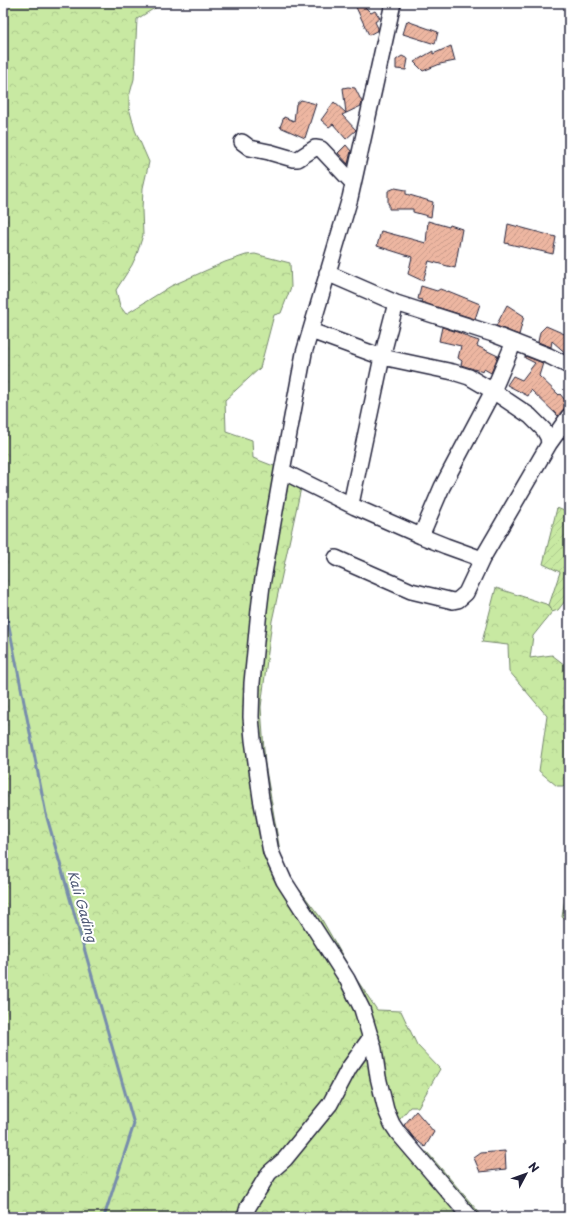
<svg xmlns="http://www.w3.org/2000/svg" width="572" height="1220" font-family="'Playpen Sans',sans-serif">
	<defs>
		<pattern id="forest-crowns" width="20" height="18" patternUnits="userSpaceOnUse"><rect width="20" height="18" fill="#c8e9a2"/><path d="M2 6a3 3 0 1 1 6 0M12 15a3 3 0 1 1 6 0" fill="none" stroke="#acc88c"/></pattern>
		<pattern id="garden-furrows" width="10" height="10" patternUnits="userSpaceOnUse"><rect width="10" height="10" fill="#c8e9a2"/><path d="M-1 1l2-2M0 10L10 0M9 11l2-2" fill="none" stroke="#acc88c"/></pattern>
		<pattern id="building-hatch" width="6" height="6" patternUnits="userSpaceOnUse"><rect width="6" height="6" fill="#edb6a1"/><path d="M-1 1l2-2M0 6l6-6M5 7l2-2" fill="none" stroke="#cb9c8c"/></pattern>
	</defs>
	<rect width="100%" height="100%" fill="#fff"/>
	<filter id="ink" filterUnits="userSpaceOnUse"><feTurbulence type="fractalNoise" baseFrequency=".025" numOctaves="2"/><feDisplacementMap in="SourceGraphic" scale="8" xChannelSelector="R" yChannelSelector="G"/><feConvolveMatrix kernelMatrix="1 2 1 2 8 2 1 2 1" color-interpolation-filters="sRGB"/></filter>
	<g filter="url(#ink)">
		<path fill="url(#forest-crowns)" stroke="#75866e" d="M 3,3 L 163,3 L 137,19 L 135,60 L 134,79 L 129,97 L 129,108 L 135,130 L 149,162 L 143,188 L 142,210 L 143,235 L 137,254 L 132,265 L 116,290 L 120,306 L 126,314 L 171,286 L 225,262 L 246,255 L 255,254 L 290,263 L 291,287 L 281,313 L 274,315 L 260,368 L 225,400 L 226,431 L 252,440 L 253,458 L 271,465 L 304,474 L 272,621 L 261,707 L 265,764 L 283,868 L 321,918 L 353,974 L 377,1010 L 401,1011 L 417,1045 L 440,1069 L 418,1107 L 410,1107 L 391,1130 L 411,1156 L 427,1152 L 483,1217 L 3,1217 Z
			M 496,588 L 549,605 L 552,612 L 533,636 L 530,658 L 552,655 L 569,668 L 569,786 L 557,786 L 539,771 L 547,716 L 509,671 L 508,645 L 482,642 Z
			M 569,872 L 569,922 L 562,917 Z"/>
		<path fill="url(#garden-furrows)" stroke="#75866e" d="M 557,508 L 569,513 L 569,596 L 558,610 L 552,612 L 549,605 L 560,572 L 543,564 Z"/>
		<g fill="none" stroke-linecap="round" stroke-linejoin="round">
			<path stroke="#778dac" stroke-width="3" d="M 3,596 L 46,814 L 134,1124 L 104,1217"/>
		</g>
		<path fill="url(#building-hatch)" stroke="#22223b" d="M 354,3 L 361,3 L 371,13 L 375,11 L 380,18 L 375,22 L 378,28 L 378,30 L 369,35 Z
			M 407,21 L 438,32 L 435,44 L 403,34 Z
			M 451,46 L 455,61 L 440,64 L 423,71 L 414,62 L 433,51 L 433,54 Z
			M 402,56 L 408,59 L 406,70 L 396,69 L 396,60 Z
			M 348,87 L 355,88 L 362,102 L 361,106 L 342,115 L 356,130 L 346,139 L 333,124 L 329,127 L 321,120 L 334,102 L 346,113 L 343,88 Z
			M 301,100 L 316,104 L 305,138 L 280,127 L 284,117 L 294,121 L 296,104 Z
			M 346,145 L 351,151 L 348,164 L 338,153 Z
			M 395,188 L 406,190 L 406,194 L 433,202 L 431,217 L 413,212 L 413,209 L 389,209 L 389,204 L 388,204 L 388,191 Z
			M 428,221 L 449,227 L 450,225 L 462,229 L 455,268 L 429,261 L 423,281 L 408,274 L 412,257 L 377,246 L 381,231 L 426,243 Z
			M 508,224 L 556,237 L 553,254 L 505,243 Z
			M 421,286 L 437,291 L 440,289 L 448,292 L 448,291 L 480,304 L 475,319 L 421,302 L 422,300 L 418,299 Z
			M 507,305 L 524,316 L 519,335 L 496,326 Z
			M 546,326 L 569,336 L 569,356 L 552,341 L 551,347 L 538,342 L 540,332 Z
			M 442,327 L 460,333 L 470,338 L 479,341 L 477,346 L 498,356 L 491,373 L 484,369 L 483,372 L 461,365 L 462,361 L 458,358 L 461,346 L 439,341 Z
			M 525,356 L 543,363 L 539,376 L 559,395 L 560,394 L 569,405 L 569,407 L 565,408 L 558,416 L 531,390 L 528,396 L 507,385 L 513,376 L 522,380 L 535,363 L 525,358 Z
			M 416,1111 L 434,1132 L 425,1147 L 413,1137 L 404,1125 Z
			M 505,1151 L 506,1169 L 480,1172 L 474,1158 L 481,1153 Z"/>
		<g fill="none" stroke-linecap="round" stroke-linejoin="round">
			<g stroke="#22223b" stroke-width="18">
				<path id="minor" d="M 393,3 L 350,198 L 304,353 L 282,471 L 262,585 L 259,610 L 252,683 L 251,717 L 253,740 L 261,798 L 271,852 L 284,881 L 347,979 L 362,1009 L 374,1049 L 378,1077 L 386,1110 L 392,1124 L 398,1133 L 470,1217
					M 242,142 L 250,148 L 269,152 L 293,159 L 298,159 L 315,148 L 321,149 L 353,183
					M 327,273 L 396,303 L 493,334 L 549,356 L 569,366
					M 311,331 L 382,357 L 453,372 L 469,377 L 493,391 L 530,416 L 544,430 L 548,437 L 549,444 L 482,559 L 466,593 L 458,600 L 453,601 L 411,591 L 336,558
					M 549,444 L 569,416
					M 282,471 L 355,507 L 421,536 L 442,487 L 493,391 L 514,342
					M 351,504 L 382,357 L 396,303
					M 421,536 L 446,546 L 482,559
					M 245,1217 L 248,1207 L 269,1173 L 285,1159 L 330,1104 L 349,1068 L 371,1037"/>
			</g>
			<use href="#minor" stroke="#fff" stroke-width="15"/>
		</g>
	</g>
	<g text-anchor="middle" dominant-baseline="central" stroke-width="4" stroke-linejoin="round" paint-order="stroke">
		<g font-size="13" font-style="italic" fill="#4c5774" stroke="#fff">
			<text transform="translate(83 906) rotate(74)">Kali Gading</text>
		</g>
	</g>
	<rect width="572" height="1220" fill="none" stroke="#fff" stroke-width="16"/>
	<rect x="8" y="8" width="556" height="1204" fill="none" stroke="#22223b" stroke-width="1.5" filter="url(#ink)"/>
	<g transform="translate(526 1174) rotate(49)" stroke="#ffffff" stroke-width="3" paint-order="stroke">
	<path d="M0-3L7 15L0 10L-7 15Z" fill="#22223b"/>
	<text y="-6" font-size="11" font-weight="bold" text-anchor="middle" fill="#22223b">N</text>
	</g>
</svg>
